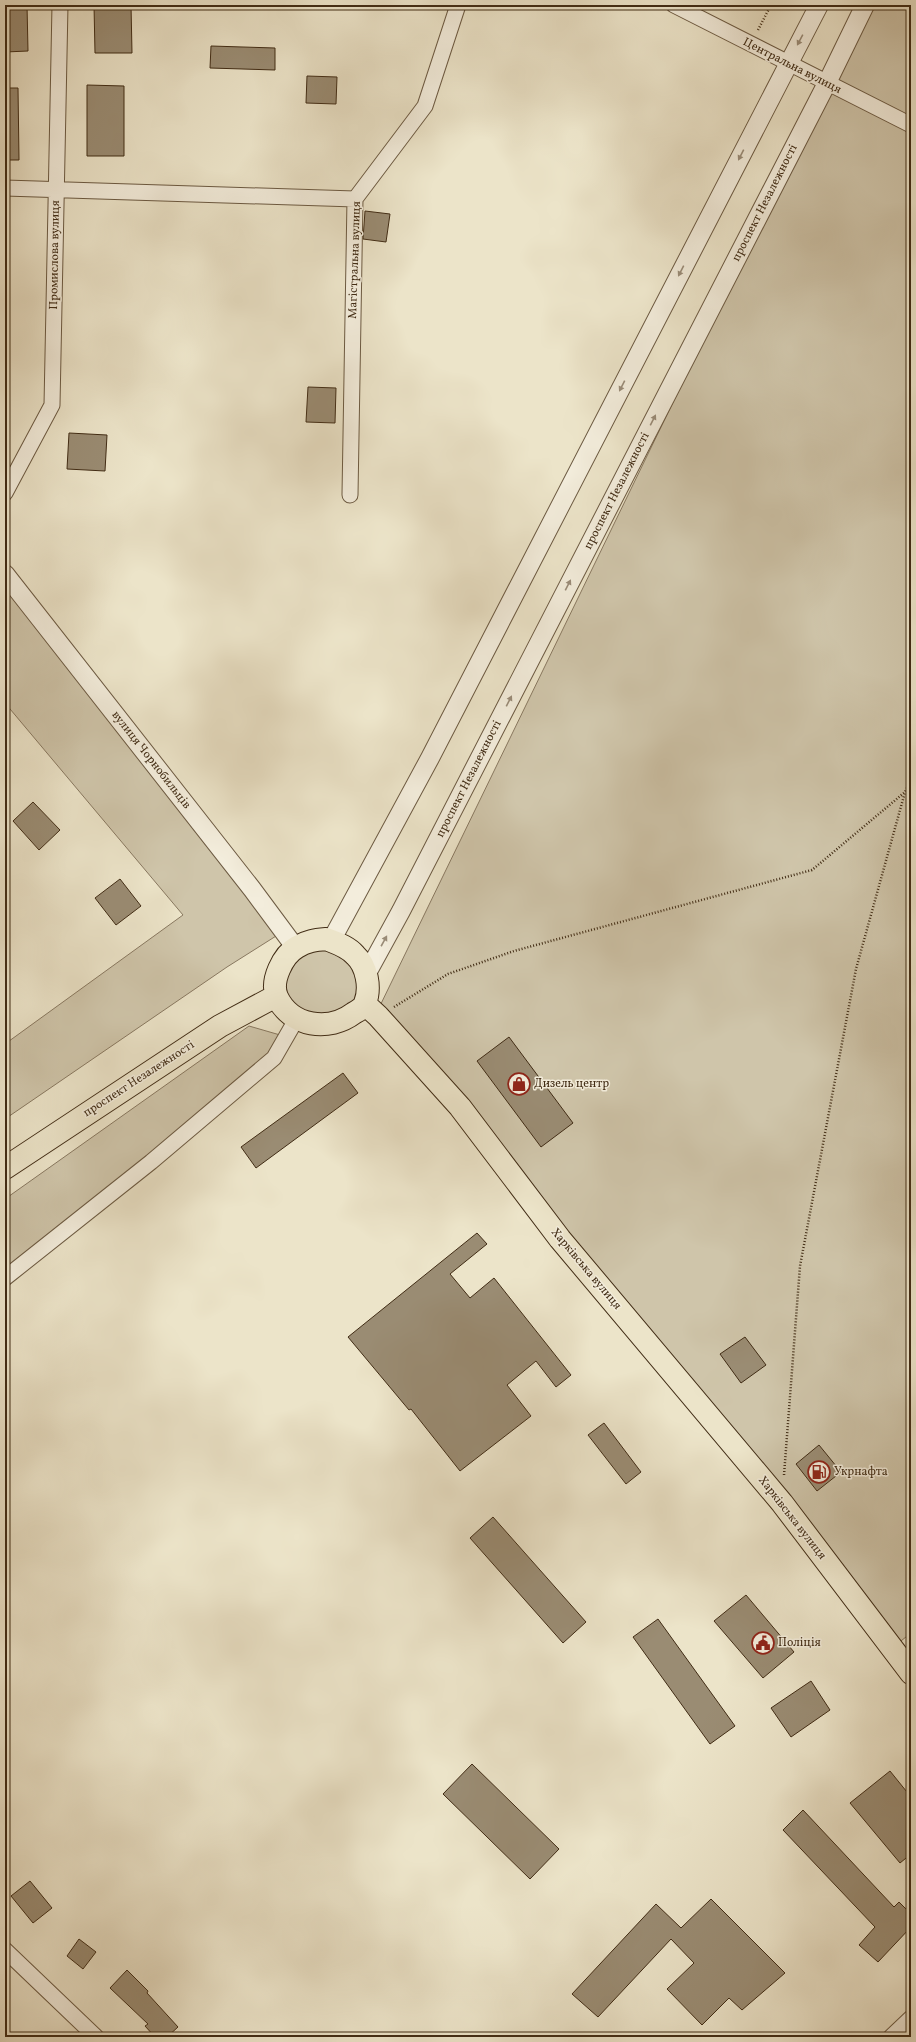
<svg xmlns="http://www.w3.org/2000/svg" width="916" height="2042" font-family="Vollkorn,serif">
	<rect width="100%" height="100%" fill="#ece4c9"/>
	<filter id="stains"><feTurbulence type="fractalNoise" baseFrequency=".005" numOctaves="4"/><feColorMatrix values="0 0 0 0 .2 0 0 0 0 .09 0 0 0 0 .02 0 0 0 .5 -.17"/></filter>
	<radialGradient id="worn" r=".72"><stop offset=".6" stop-color="#630" stop-opacity="0"/><stop offset="1" stop-color="#630" stop-opacity=".3"/></radialGradient>
	<path fill="#cfc5aa" stroke="#887860" d="M 866,5 L 911,5 L 911,1633 L 892,1648 L 376,1014 Z
		M 5,574 L 284,931 L 227,967 L 5,1119 L 5,1044 L 183,915 L 5,703 Z
		M 344,946 L 368,989 L 348,1018 L 289,1013 L 281,964 L 295,947 Z
		M 249,1026 L 287,1037 L 5,1278 L 5,1199 Z"/>
	<path fill="#9a8c73" stroke="#412c15" d="M 5,5 L 27,5 L 28,51 L 5,52 Z
		M 94,5 L 131,5 L 132,53 L 95,53 Z
		M 211,46 L 275,48 L 275,70 L 210,68 Z
		M 307,76 L 337,77 L 336,104 L 306,103 Z
		M 87,85 L 124,86 L 124,156 L 87,156 Z
		M 5,88 L 18,88 L 19,160 L 5,160 Z
		M 365,211 L 390,214 L 386,242 L 363,239 Z
		M 308,387 L 336,388 L 335,423 L 306,422 Z
		M 69,433 L 107,435 L 105,471 L 67,469 Z
		M 33,802 L 60,830 L 39,850 L 13,821 Z
		M 120,879 L 141,906 L 116,925 L 95,898 Z
		M 509,1037 L 573,1123 L 541,1147 L 477,1061 Z
		M 343,1073 L 358,1093 L 256,1168 L 241,1147 Z
		M 477,1233 L 487,1244 L 450,1274 L 470,1298 L 494,1278 L 571,1375 L 556,1387 L 536,1361 L 507,1385 L 531,1416 L 460,1471 L 411,1409 L 409,1410 L 348,1337 Z
		M 745,1337 L 766,1365 L 741,1383 L 720,1354 Z
		M 604,1423 L 641,1472 L 626,1484 L 588,1435 Z
		M 819,1445 L 841,1472 L 817,1491 L 796,1464 Z
		M 493,1517 L 586,1622 L 563,1643 L 470,1538 Z
		M 746,1595 L 794,1652 L 763,1678 L 714,1621 Z
		M 658,1619 L 735,1726 L 710,1744 L 633,1637 Z
		M 811,1681 L 830,1710 L 791,1737 L 771,1708 Z
		M 472,1764 L 559,1849 L 530,1879 L 443,1794 Z
		M 890,1771 L 911,1797 L 911,1854 L 900,1863 L 850,1803 Z
		M 803,1810 L 894,1907 L 899,1902 L 911,1914 L 911,1927 L 878,1962 L 859,1945 L 875,1927 L 783,1830 Z
		M 30,1881 L 52,1908 L 33,1923 L 11,1896 Z
		M 711,1899 L 785,1973 L 742,2010 L 729,1998 L 702,2025 L 667,1989 L 694,1963 L 671,1939 L 598,2017 L 572,1994 L 656,1904 L 681,1928 Z
		M 79,1939 L 96,1952 L 83,1969 L 67,1956 Z
		M 127,1970 L 148,1991 L 147,1993 L 178,2027 L 167,2037 L 155,2037 L 145,2026 L 148,2024 L 110,1988 Z"/>
	<g fill="none" stroke-linecap="round" stroke-linejoin="round">
		<g stroke="#6c5a42" stroke-width="17">
			<path id="minor" d="M 674,5 L 911,125
				M 5,188 L 355,199
				M 5,493 L 52,405 L 60,5
				M 350,495 L 355,199 L 425,106 L 458,5
				M 5,1278 L 151,1162 L 274,1058 L 297,1018
				M 5,1950 L 96,2037
				M 891,2037 L 911,2018"/>
		</g>
		<g stroke="#6c5a42" stroke-width="20">
			<path id="tertiary" d="M 5,574 L 252,889 L 295,947
				M 331,941 L 430,758 L 819,5
				M 366,975 L 401,911 L 827,83 L 865,5"/>
		</g>
		<g stroke="#412c15" stroke-width="24">
			<path id="primary" d="M 326,939 C 336,943 347,946 355,955 C 367,966 371,988 365,1003 C 364,1007 358,1011 354,1013 C 329,1032 291,1027 277,997 C 270,981 283,955 297,947 C 307,941 315,940 326,939 Z
				M 365,1004 L 378,1016 L 460,1107 L 560,1239 L 782,1503 L 911,1673
				M 5,1168 L 220,1026 L 276,996"/>
		</g>
		<path stroke="#412c15" stroke-width="2.5" stroke-dasharray="1 2" stroke-linecap="butt" d="M 758,30 L 771,5
			M 394,1007 L 448,974 L 514,951 L 812,870 L 905,792 L 911,780
			M 784,1475 L 800,1266 L 856,969 L 905,792"/>
		<use href="#minor" stroke="#f3eddc" stroke-width="15"/>
		<use href="#tertiary" stroke="#f3eddc" stroke-width="18"/>
		<use href="#primary" stroke="#ece4c9" stroke-width="22"/>
	</g>
	<defs><path id="oneway-solid" d="M-6-.8H1V-3.2L6.5 0L1 3.2V.8H-6Z"/></defs>
	<g fill="#9a8c78">
		<use href="#oneway-solid" transform="translate(800 40) rotate(118)"/>
		<use href="#oneway-solid" transform="translate(741 155) rotate(117)"/>
		<use href="#oneway-solid" transform="translate(681 271) rotate(117)"/>
		<use href="#oneway-solid" transform="translate(622 386) rotate(117)"/>
		<use href="#oneway-solid" transform="translate(653 420) rotate(-63)"/>
		<use href="#oneway-solid" transform="translate(568 585) rotate(-63)"/>
		<use href="#oneway-solid" transform="translate(509 701) rotate(-63)"/>
		<use href="#oneway-solid" transform="translate(384 941) rotate(-61)"/>
	</g>
	<defs>
		<g id="shop-ring" transform="scale(1.15)"><circle r="9.5" fill="#f3eddc" stroke="#8f2418" stroke-width="1.5"/><path d="M-5-2.5h2.3a2.7 3.5 0 0 1 5.4 0H5L5.5 6h-11ZM-1.5-2.5h3a1.5 2.3 0 0 0-3 0Z" fill="#8f2418"/></g>
		<g id="fuel-ring" transform="scale(1.15)"><circle r="9.5" fill="#f3eddc" stroke="#8f2418" stroke-width="1.5"/><path d="M-5.5-6h7V0h2V4h1.3V-2.5L3-4.5l.8-.8L6-3V5H2.5V1h-1V6h-7ZM-4.2-4.7v3.2H.2V-4.7Z" fill="#8f2418"/></g>
		<g id="civic-ring" transform="scale(1.15)"><circle r="9.5" fill="#f3eddc" stroke="#8f2418" stroke-width="1.5"/><path d="M-.6-6.5H3V-4.5H.6V-3L4-1V1h2V6H-6V1h2V-1L-.6-3ZM-1.2 2.5V6h2.4V2.5Z" fill="#8f2418"/></g>
	</defs>
	<g fill-rule="evenodd">
		<use href="#shop-ring" x="519" y="1084"/>
		<use href="#fuel-ring" x="819" y="1472"/>
		<use href="#civic-ring" x="763" y="1643"/>
	</g>
	<g text-anchor="middle" dominant-baseline="central" stroke-width="3" stroke-linejoin="round" paint-order="stroke">
		<g font-size="12" fill="#412c15" stroke="#f3eddc">
			<text transform="translate(792 66) rotate(27)">Центральна вулиця</text>
			<text transform="translate(765 203) rotate(-63)">проспект Незалежності</text>
			<text transform="translate(55 255) rotate(-89)">Промислова вулиця</text>
			<text transform="translate(355 260) rotate(-88)">Магістральна вулиця</text>
			<text transform="translate(617 491) rotate(-63)">проспект Незалежності</text>
			<text transform="translate(151 760) rotate(52)">вулиця Чорнобильців</text>
			<text transform="translate(469 779) rotate(-63)">проспект Незалежності</text>
			<text transform="translate(139 1079) rotate(-33)">проспект Незалежності</text>
			<text transform="translate(586 1269) rotate(50)">Харківська вулиця</text>
			<text transform="translate(792 1518) rotate(52)">Харківська вулиця</text>
		</g>
		<g font-size="12" fill="#412c15" stroke="#f3eddc" text-anchor="start">
			<text x="534" y="1084">Дизель центр</text>
			<text x="834" y="1472">Укрнафта</text>
			<text x="778" y="1643">Поліція</text>
		</g>
	</g>
	<rect width="916" height="2042" fill="none" stroke="#ece4c9" stroke-width="20"/>
	<rect x="6" y="6" width="904" height="2030" fill="none" stroke="#412c15" stroke-width="2"/>
	<rect x="10" y="10" width="896" height="2022" fill="none" stroke="#412c15"/>
	<rect width="100%" height="100%" filter="url(#stains)"/>
	<rect width="100%" height="100%" fill="url(#worn)"/>
</svg>
